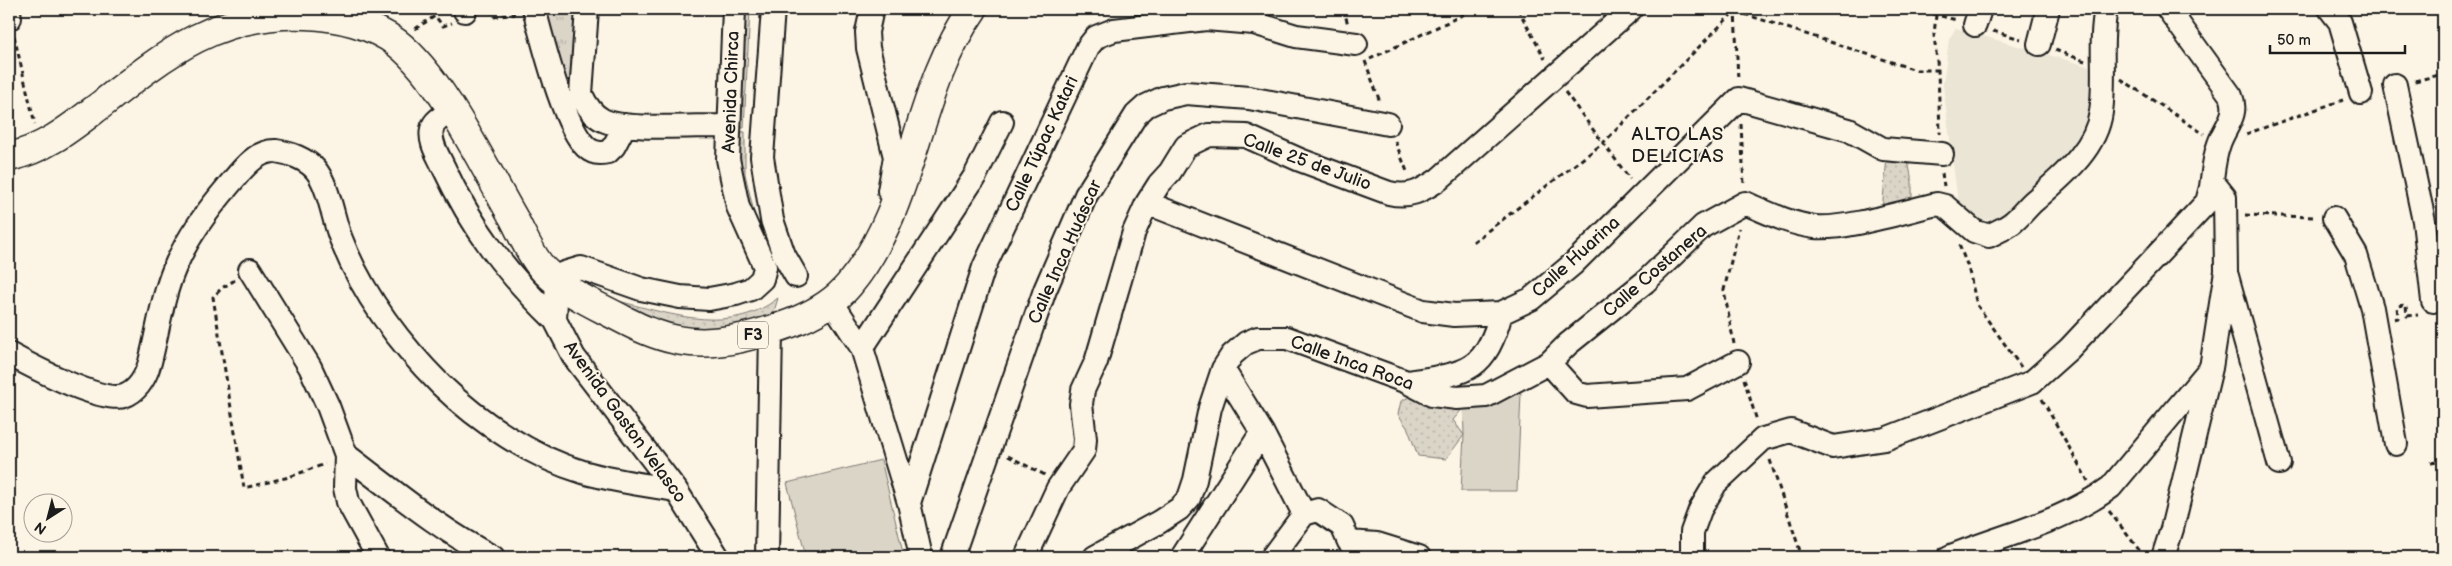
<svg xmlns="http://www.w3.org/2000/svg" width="2452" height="566" font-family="'Balsamiq Sans',sans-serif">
	<defs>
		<pattern id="grass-dots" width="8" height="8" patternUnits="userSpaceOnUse" patternTransform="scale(1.25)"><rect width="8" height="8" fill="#dbd5c8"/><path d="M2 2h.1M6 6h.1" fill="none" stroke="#bbb6ab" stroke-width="1.8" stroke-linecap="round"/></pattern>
		<pattern id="park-tufts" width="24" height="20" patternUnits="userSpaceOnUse" patternTransform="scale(1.25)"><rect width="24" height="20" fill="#dbd5c8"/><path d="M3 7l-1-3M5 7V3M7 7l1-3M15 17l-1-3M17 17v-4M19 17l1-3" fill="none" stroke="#bbb6ab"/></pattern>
		<pattern id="garden-furrows" width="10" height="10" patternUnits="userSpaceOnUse" patternTransform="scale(1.25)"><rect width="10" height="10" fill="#dbd5c8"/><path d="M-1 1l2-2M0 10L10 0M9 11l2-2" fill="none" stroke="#bbb6ab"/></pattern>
	</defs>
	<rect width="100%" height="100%" fill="#fcf5e5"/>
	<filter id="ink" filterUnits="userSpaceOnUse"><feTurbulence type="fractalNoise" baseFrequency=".02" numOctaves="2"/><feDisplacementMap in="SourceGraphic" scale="10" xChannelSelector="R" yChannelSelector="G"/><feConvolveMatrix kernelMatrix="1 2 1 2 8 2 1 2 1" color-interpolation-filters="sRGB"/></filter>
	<g filter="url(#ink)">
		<path fill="#ebe5d6" d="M 1956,28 L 2104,71 L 2093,118 L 2075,149 L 2009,216 L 1975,222 L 1961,211 L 1957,195 L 1943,85 L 1949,39 Z"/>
		<path fill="url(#grass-dots)" stroke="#7c7872" d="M 1887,157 L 1908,161 L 1912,181 L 1912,206 L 1882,211 Z
			M 602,297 C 660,310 726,339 778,298 L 773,315 C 754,320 733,330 713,331 C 674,333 637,312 602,297 Z
			M 1413,395 L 1464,407 L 1453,420 L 1464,435 L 1446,459 L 1418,456 L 1408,429 L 1398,414 L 1401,401 Z"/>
		<path fill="url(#park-tufts)" stroke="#7c7872" d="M 547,9 L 578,9 L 580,117 C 559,87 554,44 547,9 Z"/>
		<path fill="url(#garden-furrows)" stroke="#7c7872" d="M 745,9 L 750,9 L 744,128 L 737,127 Z
			M 736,131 L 745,132 L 745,174 L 758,230 L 743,200 Z"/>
		<path fill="#dbd5c8" stroke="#7c7872" d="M 1521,393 L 1517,491 L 1461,491 L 1464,435 L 1463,398 Z
			M 881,460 L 904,557 L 806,557 L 787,483 Z"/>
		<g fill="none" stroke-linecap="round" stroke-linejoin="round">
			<g stroke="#1c1c1c" stroke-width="26">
				<path id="minor" d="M 465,9 L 465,11
					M 534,9 C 543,41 563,125 586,147 C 592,153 600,154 608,152 L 614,146 L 625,125
					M 587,9 L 581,94 C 586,105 592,115 603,120 C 624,131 701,125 727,126
					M 773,9 L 762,157 L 772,220 L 784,255 L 796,276
					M 872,9 L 867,32 L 868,48 L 895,157 L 889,191 L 895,193
					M 2168,9 L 2231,96 C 2239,115 2225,126 2219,144 C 2214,157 2213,173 2211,187
					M 2330,9 L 2340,22 L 2361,93
					M 9,11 L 10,18
					M 1975,25 L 1980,9
					M 2039,44 L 2048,9
					M 2395,85 L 2424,221 L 2433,301
					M 451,112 C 444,116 434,120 432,129 C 429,142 438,155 443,166 C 472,228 506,273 555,320
					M 1147,203 L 1423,311 L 1454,315 L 1501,313 L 1531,299 L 1573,264 L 1739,99 L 1849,130 L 1883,149 L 1942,154
					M 2334,218 L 2356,255 L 2372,308 L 2396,444
					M 250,270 L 310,367 L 328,406 L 346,455 L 345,488 L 348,502 L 378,557
					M 2227,276 L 2279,463
					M 832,302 L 862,348 L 909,503 L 921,557
					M 862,348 L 975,176 L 1002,122
					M 9,354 C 31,366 101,403 124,396 C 138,391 146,376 150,362 C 158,331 162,297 175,267 C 188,236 208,210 229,185 C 241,171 256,150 276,151 C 290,153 306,159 315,169 C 329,185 333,220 341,239 C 362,293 400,344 441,385 C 479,422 532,457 583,472 C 613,481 645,485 676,490
					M 1549,363 L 1576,393 L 1587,396 L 1687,389 L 1738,362
					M 1223,369 L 1262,432 L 1304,514
					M 1407,382 C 1464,373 1485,375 1501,313
					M 346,455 C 394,491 440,530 493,557
					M 909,503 L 984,267 L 1088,47 L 1096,37 L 1114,30 L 1206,19 L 1254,23 L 1296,36 L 1356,44
					M 1349,542 L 1377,544 L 1419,557
					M 718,557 L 676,490 L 574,357 L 555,320 L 557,281 L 564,273 L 581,268 L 641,289 L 680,297 L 709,299 L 736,294 L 751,289 L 762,279 L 765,267 L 738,207 L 728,159 L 734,9
					M 767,557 L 771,331
					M 952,557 L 1045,290 L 1086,195 L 1136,115 L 1146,106 L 1163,98 L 1186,93 L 1249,98 L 1388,124
					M 1026,557 L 1058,488 L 1084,450 L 1085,439 L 1081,404 L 1083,390 L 1096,362 L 1134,232 L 1147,203 L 1159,184 L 1170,172 L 1186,146 L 1209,135 L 1246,136 L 1300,160 L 1389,193 C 1410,198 1421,191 1438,180 L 1631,9
					M 1095,557 L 1159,522 L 1179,509 L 1189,498 L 1195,480 L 1210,408 L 1223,369 L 1232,355 L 1246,343 L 1258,338 L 1287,338 L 1407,382 L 1432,395 L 1457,398 L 1486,396 L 1549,363 L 1568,344 L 1645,282 L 1703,226 L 1745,203 C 1768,213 1790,224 1815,227 C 1844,230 1906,211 1937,204 L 1945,206 L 1974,231 L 1989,236 C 1996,232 2006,228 2012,223 C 2020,217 2026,208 2034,201 C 2061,177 2096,150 2101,112 C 2106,77 2099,42 2106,9
					M 1182,557 L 1262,432
					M 1272,557 L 1304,514 L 1318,510 L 1342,526 L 1349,542
					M 1692,557 L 1692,532 L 1700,510 L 1716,483 L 1763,439 L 1791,431 L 1833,447 L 1885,439 L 2032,382 L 2069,349 L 2207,202 L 2211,187 L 2217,187 L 2225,197 L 2226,271 L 2211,368 L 2172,529 L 2163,557
					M 1949,557 C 2003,535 2064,522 2111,487 L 2208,371"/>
			</g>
			<g stroke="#1c1c1c" stroke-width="31">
				<path id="highway" d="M 9,157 C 46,149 73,126 102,104 C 167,52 220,11 307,15 C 337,16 374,25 397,43 C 442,78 484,167 513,217 C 522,234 531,256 544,270 C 568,294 594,304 624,320 C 664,341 695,348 741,338 C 778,329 823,316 849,285 C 915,206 914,92 973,9"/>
			</g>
			<path stroke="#1c1c1c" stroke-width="3" stroke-dasharray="5 4" stroke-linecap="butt" d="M 491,9 L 493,17 L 515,14
				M 1343,9 L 1348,24
				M 1518,9 L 1545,59
				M 1735,9 L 1738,81
				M 1915,9 L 1956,20
				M 1936,15 L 1934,35 L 1938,70 L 1940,134
				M 415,29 L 435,16 L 443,26 L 452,23
				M 1993,31 L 2021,39
				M 14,36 L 35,124
				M 2055,50 L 2085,61
				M 1370,59 L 1475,9
				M 1365,61 L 1380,102
				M 2121,79 L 2204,134
				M 2415,81 L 2443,74
				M 1565,92 L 1630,179
				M 1741,124 L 1744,185
				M 2246,134 L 2343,100
				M 1395,141 L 1408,174
				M 1942,173 L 1944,186
				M 2245,215 L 2316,217
				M 1473,242 L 1602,144 L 1735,11 L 1916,70 L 1938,70
				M 1959,245 L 1968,267 L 1977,305 L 2021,367
				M 235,280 L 222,288 L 213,297 L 244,488 L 289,477 L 325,464
				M 2394,319 L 2398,318 L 2397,306 L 2406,305 L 2407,316 L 2418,315
				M 1734,344 L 1724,290 L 1739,228
				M 1744,379 L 1757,421
				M 2042,399 L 2088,481
				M 1008,456 L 1045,475
				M 1770,460 L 1802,557
				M 2431,463 L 2443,461
				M 2109,511 L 2143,555"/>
			<use href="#minor" stroke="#fcf5e5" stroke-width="22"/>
			<use href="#highway" stroke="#fcf5e5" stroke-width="28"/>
		</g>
	</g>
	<g text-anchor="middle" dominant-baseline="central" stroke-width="4" stroke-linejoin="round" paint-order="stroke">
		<rect fill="#fcf5e5" stroke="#5f5d58" stroke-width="1" x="738" y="321.5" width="30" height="27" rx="4"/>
		<g font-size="16" font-weight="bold" fill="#1c1c1c">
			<text x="753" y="335">F3</text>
		</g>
		<g font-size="18" fill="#1c1c1c" stroke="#fcf5e5">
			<text transform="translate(731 92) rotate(-88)">Avenida Chirca</text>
			<text transform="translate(1042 144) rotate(-65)">Calle Túpac Katari</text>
			<text transform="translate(1307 162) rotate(20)">Calle 25 de Julio</text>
			<text transform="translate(1065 252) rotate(-66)">Calle Inca Huáscar</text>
			<text transform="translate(1576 257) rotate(-42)">Calle Huarina</text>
			<text transform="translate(1655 271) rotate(-41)">Calle Costanera</text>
			<text transform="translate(1352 363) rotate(20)">Calle Inca Roca</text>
			<text transform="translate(625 422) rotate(54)">Avenida Gaston Velasco</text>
		</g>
		<g font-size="19" letter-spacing="1" fill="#1c1c1c" stroke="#fcf5e5">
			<text x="1678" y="134">ALTO LAS<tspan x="1678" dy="22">DELICIAS</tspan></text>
		</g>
	</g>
	<rect width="2452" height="566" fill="none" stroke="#fcf5e5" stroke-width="30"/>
	<rect x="15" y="15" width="2422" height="536" fill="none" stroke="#1c1c1c" stroke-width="2" filter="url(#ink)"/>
	<g transform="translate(48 518) rotate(216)"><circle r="24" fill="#fcf5e5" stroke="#a29e95"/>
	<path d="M0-4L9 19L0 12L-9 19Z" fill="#1c1c1c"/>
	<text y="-8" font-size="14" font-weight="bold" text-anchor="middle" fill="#1c1c1c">N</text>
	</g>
	<path d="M2270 45v8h135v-8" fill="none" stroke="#1c1c1c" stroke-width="2.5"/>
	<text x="2277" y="45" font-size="15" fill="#1c1c1c" stroke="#fcf5e5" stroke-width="4" paint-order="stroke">50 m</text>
</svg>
